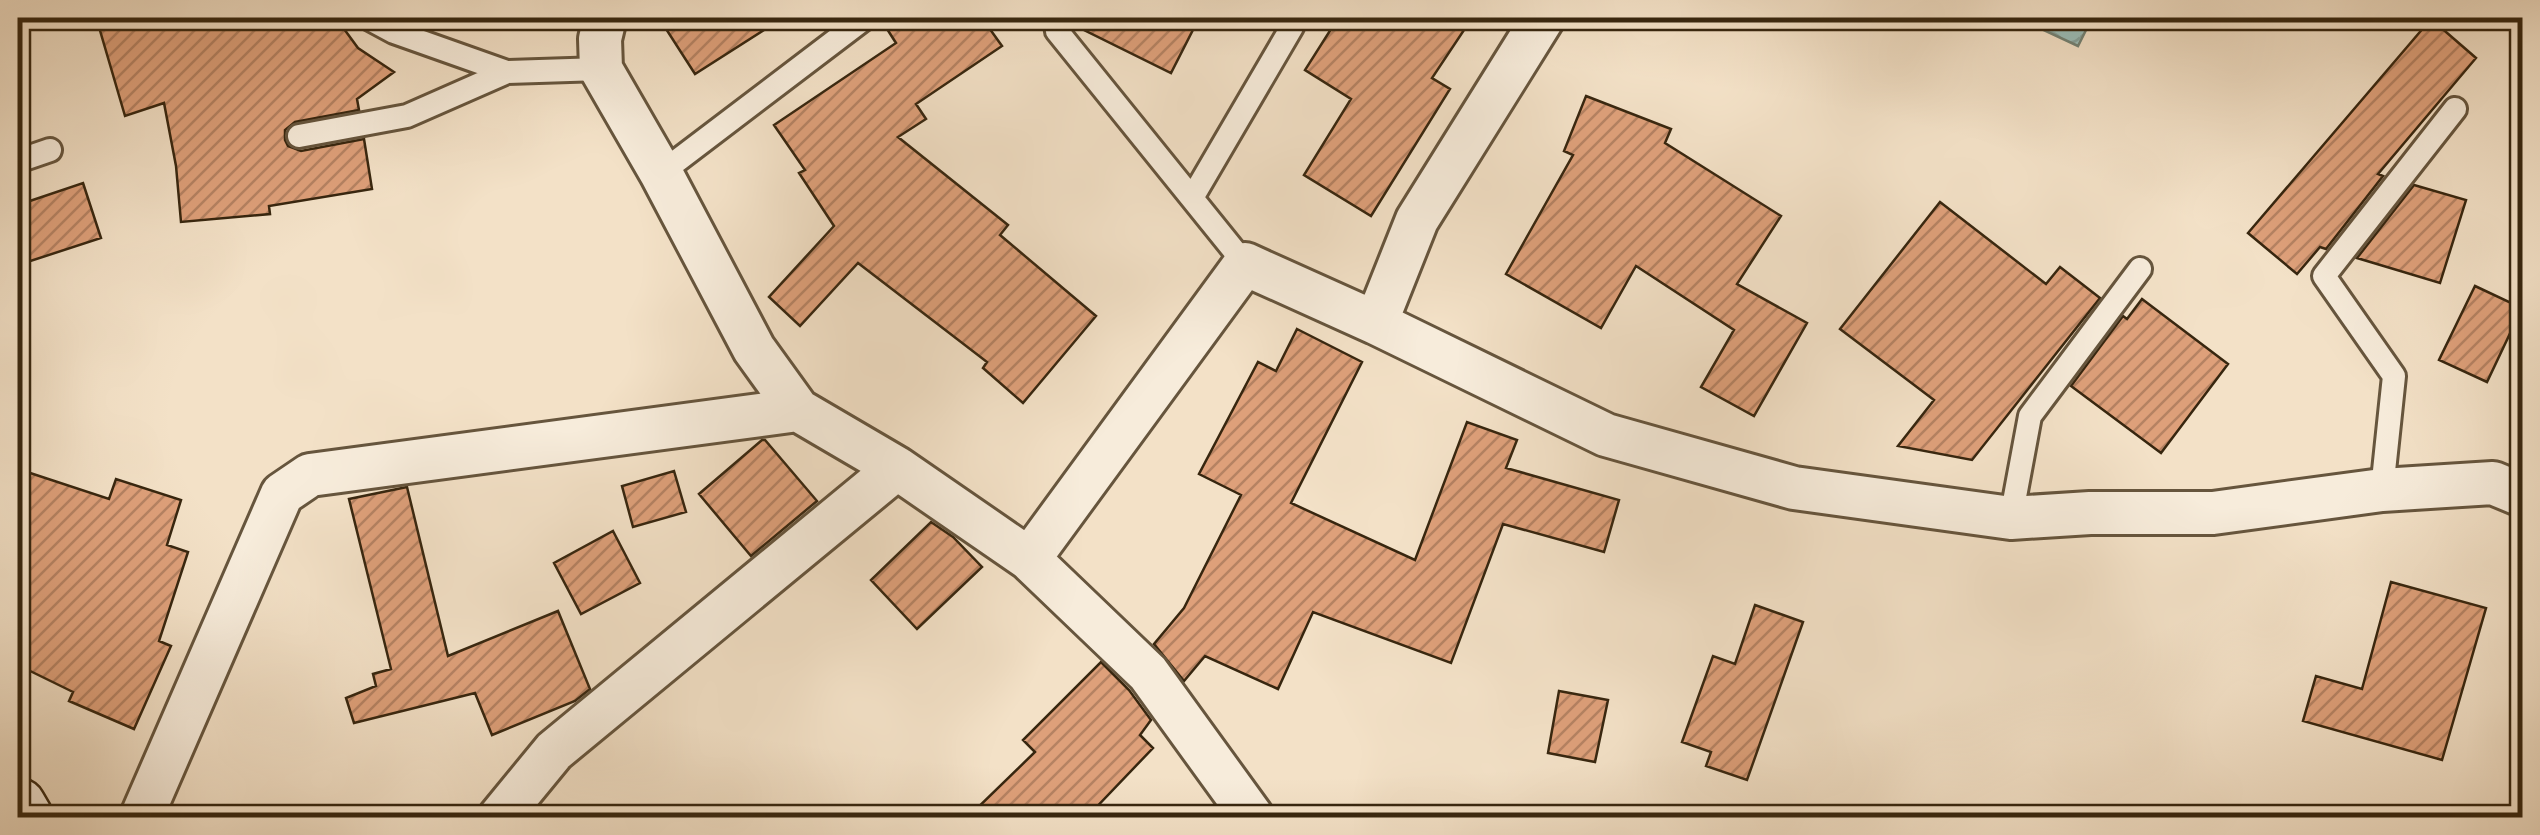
<svg xmlns="http://www.w3.org/2000/svg" width="2540" height="835" font-family="'IM FELL DW Pica',serif">
	<defs>
		<pattern id="water-waves" width="16" height="10" patternUnits="userSpaceOnUse" patternTransform="scale(2.5)"><rect width="16" height="10" fill="#9bbdb8"/><path d="M0 5q4-4 8 0t8 0" fill="none" stroke="#86a29d"/></pattern>
		<pattern id="building-hatch" width="6" height="6" patternUnits="userSpaceOnUse" patternTransform="scale(2.5)"><rect width="6" height="6" fill="#dea07a"/><path d="M-1 1l2-2M0 6l6-6M5 7l2-2" fill="none" stroke="#b58262"/></pattern>
	</defs>
	<rect width="100%" height="100%" fill="#f3e1c7"/>
	<filter id="stains"><feTurbulence type="fractalNoise" baseFrequency=".002" numOctaves="4"/><feColorMatrix values="0 0 0 0 .2 0 0 0 0 .09 0 0 0 0 .02 0 0 0 .5 -.17"/></filter>
	<radialGradient id="worn" r=".72"><stop offset=".6" stop-color="#630" stop-opacity="0"/><stop offset="1" stop-color="#630" stop-opacity=".3"/></radialGradient>
	<path fill="url(#water-waves)" stroke="#738174" stroke-width="2.5" d="M 2018,18 L 2092,18 L 2078,46 Z"/>
	<path fill="url(#building-hatch)" stroke="#37260f" stroke-width="2.5" d="M 131,18 L 336,18 L 358,48 L 394,72 L 357,99 L 359,110 L 295,122 L 285,130 L 285,140 L 288,146 L 301,151 L 364,139 L 372,189 L 269,206 L 270,214 L 181,222 L 176,166 L 164,103 L 125,116 L 99,27 Z
		M 659,18 L 783,18 L 695,74 Z
		M 880,18 L 982,18 L 1002,46 L 916,104 L 926,119 L 898,137 L 1008,225 L 1000,235 L 1096,316 L 1023,403 L 983,368 L 987,362 L 858,263 L 800,326 L 769,297 L 834,226 L 799,173 L 805,170 L 774,125 L 896,43 Z
		M 1078,18 L 1199,18 L 1171,73 L 1076,26 Z
		M 1338,18 L 1472,18 L 1432,78 L 1450,89 L 1371,216 L 1304,175 L 1351,99 L 1305,70 Z
		M 2431,19 L 2476,58 L 2378,174 L 2383,176 L 2326,249 L 2320,247 L 2297,274 L 2248,233 Z
		M 1586,96 L 1671,129 L 1665,143 L 1781,216 L 1737,284 L 1807,323 L 1754,416 L 1701,387 L 1734,330 L 1636,266 L 1601,328 L 1506,274 L 1573,155 L 1564,151 Z
		M 83,183 L 101,238 L 18,265 L 18,205 Z
		M 2414,185 L 2466,200 L 2440,283 L 2357,258 Z
		M 1940,202 L 2046,284 L 2060,267 L 2100,298 L 1972,460 L 1898,446 L 1934,400 L 1840,329 Z
		M 2475,286 L 2522,308 L 2487,382 L 2439,360 Z
		M 2142,299 L 2228,364 L 2161,453 L 2071,386 L 2123,316 L 2127,319 Z
		M 1297,329 L 1362,362 L 1291,503 L 1415,560 L 1467,422 L 1517,440 L 1506,468 L 1619,500 L 1604,552 L 1503,524 L 1451,663 L 1313,612 L 1278,689 L 1205,656 L 1184,681 L 1154,644 L 1184,608 L 1241,495 L 1199,474 L 1258,362 L 1276,371 Z
		M 762,440 L 765,440 L 817,501 L 751,556 L 699,494 Z
		M 18,469 L 109,499 L 116,479 L 181,500 L 167,545 L 188,552 L 159,641 L 171,646 L 134,729 L 69,701 L 73,692 L 18,665 Z
		M 674,471 L 686,512 L 633,527 L 622,486 Z
		M 407,487 L 448,656 L 558,611 L 590,689 L 575,701 L 492,735 L 475,693 L 354,723 L 346,698 L 376,686 L 373,674 L 391,669 L 349,499 Z
		M 931,522 L 953,537 L 982,567 L 917,629 L 871,580 Z
		M 613,531 L 640,583 L 581,614 L 554,563 Z
		M 2391,582 L 2486,608 L 2442,760 L 2303,721 L 2316,676 L 2362,689 Z
		M 1755,605 L 1803,622 L 1747,780 L 1706,766 L 1711,752 L 1682,742 L 1713,656 L 1735,664 Z
		M 1101,662 L 1129,690 L 1151,720 L 1140,735 L 1153,748 L 1086,818 L 967,818 L 1035,752 L 1023,740 Z
		M 1559,691 L 1608,700 L 1595,762 L 1548,753 Z"/>
	<g fill="none" stroke-linecap="round" stroke-linejoin="round">
		<g stroke="#66553d" stroke-width="28">
			<path id="lane" d="M 368,18 L 394,32 L 507,72 L 601,69
				M 1063,18 L 1057,31 L 1245,264
				M 299,136 L 407,116 L 507,72
				M 18,161 L 50,150
				M 661,173 L 865,18
				M 1192,198 L 1292,27
				M 2382,490 L 2394,376 L 2324,276 L 2455,109
				M 2011,518 L 2030,416 L 2140,269"/>
		</g>
		<g stroke="#66553d" stroke-width="48">
			<path id="street" d="M 605,18 L 600,39 L 601,69 L 661,173 L 754,349 L 798,410 L 897,468 L 1029,559 L 1245,264 L 1376,323 L 1606,435 L 1794,488 L 2011,518 L 2090,513 L 2213,513 L 2382,490 L 2493,483 L 2522,495
				M 1376,323 L 1417,220 L 1543,18
				M 1029,559 L 1148,673 L 1253,818
				M 141,818 L 282,494 L 310,475 L 798,410
				M 499,818 L 554,751 L 897,468"/>
		</g>
		<g stroke="#37260f" stroke-width="60">
			<path id="secondary" d="M 18,806 L 25,818"/>
		</g>
		<use href="#lane" stroke="#f7ecdb" stroke-width="22"/>
		<use href="#street" stroke="#f7ecdb" stroke-width="42"/>
		<use href="#secondary" stroke="#f7ecdb" stroke-width="55"/>
	</g>
	<rect width="2540" height="835" fill="none" stroke="#f3e1c7" stroke-width="60"/>
	<rect x="20" y="20" width="2500" height="795" fill="none" stroke="#37260f" stroke-width="5"/>
	<rect x="30" y="30" width="2480" height="775" fill="none" stroke="#37260f" stroke-width="2.5"/>
	<rect width="100%" height="100%" filter="url(#stains)"/>
	<rect width="100%" height="100%" fill="url(#worn)"/>
</svg>
